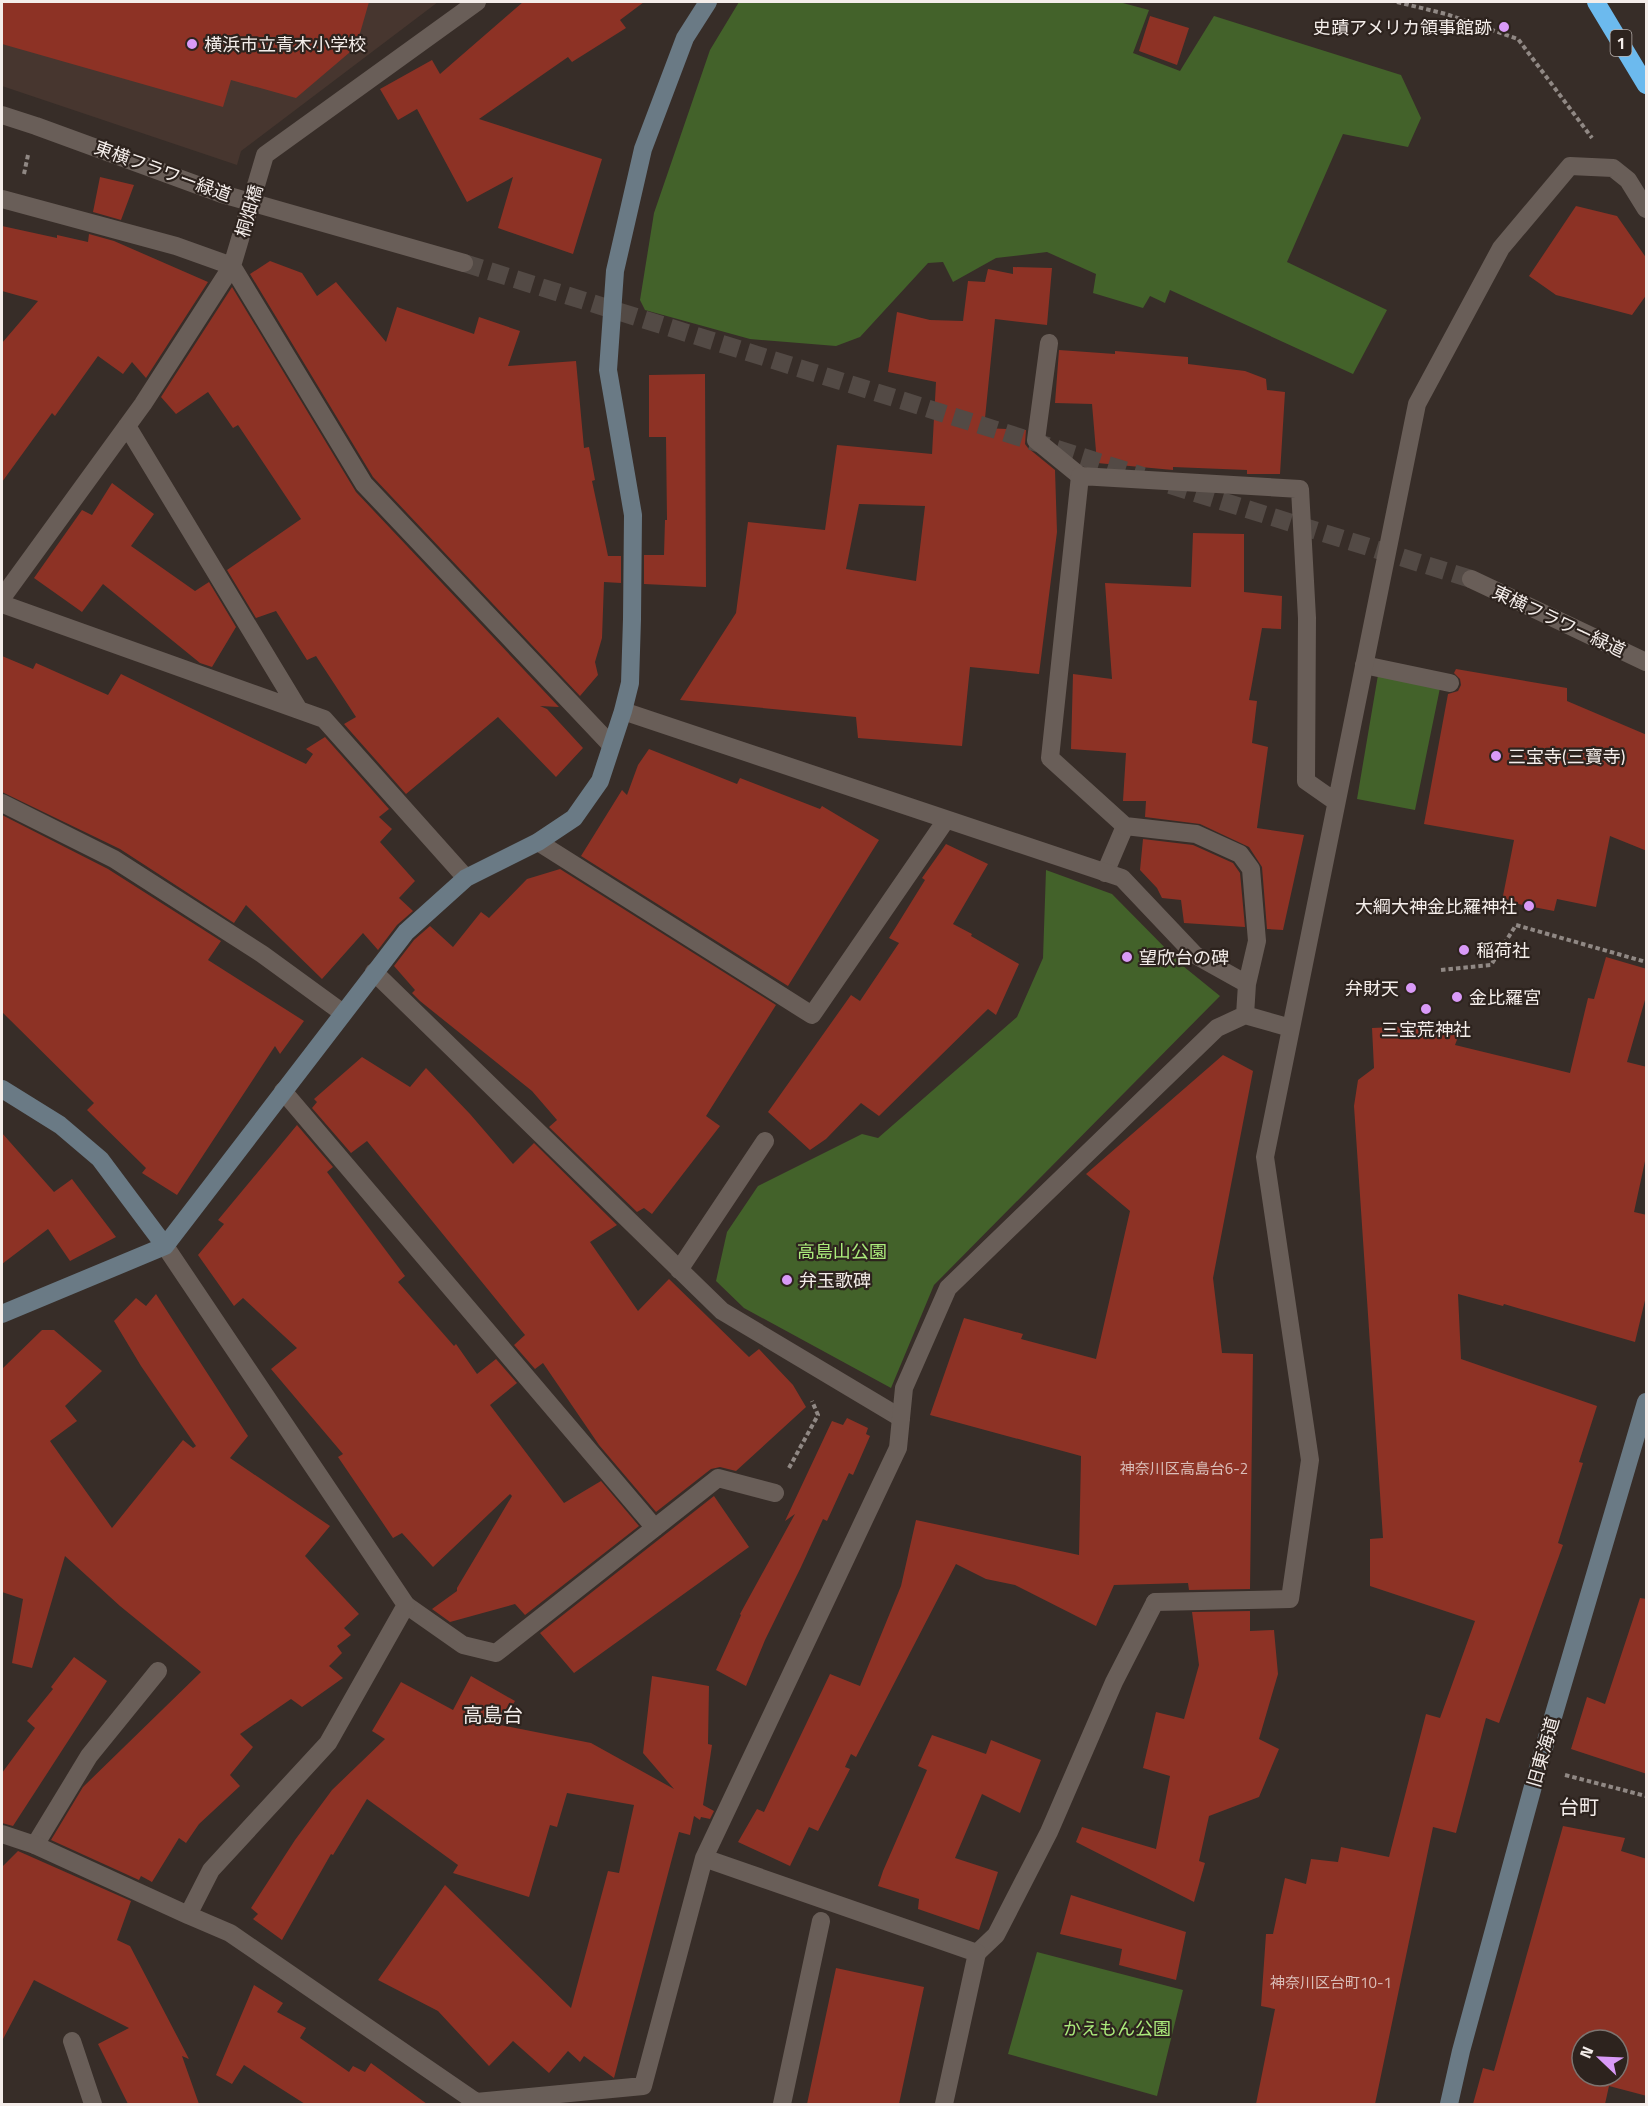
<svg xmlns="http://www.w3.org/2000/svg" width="1648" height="2106" font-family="'Titillium Web','Noto Sans JP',sans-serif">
	<rect width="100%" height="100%" fill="#372d28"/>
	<path fill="#47362f" d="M 2,2 L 438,2 L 241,151 L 237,165 L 2,86 Z"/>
	<path fill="#43622a" d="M 739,2 L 1119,2 L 1149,10 L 1133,53 L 1180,71 L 1214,16 L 1401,75 L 1421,118 L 1408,147 L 1343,134 L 1287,262 L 1387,310 L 1353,374 L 1170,290 L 1165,303 L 1150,296 L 1143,308 L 1093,293 L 1096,274 L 1047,252 L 996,258 L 953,282 L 943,262 L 928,263 L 860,337 L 836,346 L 750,339 L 645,310 L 640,300 L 654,213 L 710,50 Z
		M 1378,675 L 1440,688 L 1415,810 L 1357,799 Z
		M 1046,870 L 1112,894 L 1183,966 L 1220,996 L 934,1285 L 891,1388 L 744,1308 L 716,1281 L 727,1232 L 758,1186 L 862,1134 L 878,1138 L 1017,1017 L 1043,958 Z
		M 1037,1952 L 1183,1990 L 1157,2096 L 1008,2054 Z"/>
	<path fill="#8d3225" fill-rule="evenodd" d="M 2,2 L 369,2 L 356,47 L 296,98 L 231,80 L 223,107 L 2,44 Z
		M 523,2 L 644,2 L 620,20 L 626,28 L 572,62 L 568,57 L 479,119 L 602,159 L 573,254 L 498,228 L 513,177 L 467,202 L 417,109 L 398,120 L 380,89 L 432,60 L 440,74 Z
		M 1150,16 L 1189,28 L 1177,65 L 1139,51 Z
		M 100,177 L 134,185 L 121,220 L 93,212 Z
		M 1576,206 L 1617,216 L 1647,259 L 1647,294 L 1632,315 L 1556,295 L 1529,276 Z
		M 2,226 L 57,238 L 57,235 L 88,242 L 89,234 L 114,241 L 208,282 L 146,378 L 132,362 L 123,374 L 98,356 L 55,416 L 52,413 L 2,482 L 2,343 L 38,301 L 2,291 Z
		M 270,261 L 302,273 L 317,296 L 336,282 L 386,342 L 397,307 L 474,334 L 479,317 L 520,331 L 508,366 L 576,361 L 584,448 L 589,447 L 595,480 L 592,481 L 608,556 L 621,556 L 621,583 L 604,582 L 602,638 L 595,662 L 598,675 L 580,696 L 373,477 L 250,274 Z
		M 1013,267 L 1052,268 L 1047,325 L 995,319 L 984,428 L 1026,430 L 1025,444 L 1028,448 L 1055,470 L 1057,532 L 1039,674 L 970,667 L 962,746 L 858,738 L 856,717 L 680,700 L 736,613 L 748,522 L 825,530 L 837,445 L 932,454 L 936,382 L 888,372 L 897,312 L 930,320 L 963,321 L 968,281 L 985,282 L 988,269 L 1013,274 ZM 859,504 L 925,506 L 916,581 L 846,569 Z
		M 232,287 L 356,492 L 559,707 L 540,706 L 547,709 L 583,748 L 556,777 L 498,717 L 406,794 L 344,724 L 356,717 L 316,656 L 307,660 L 276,611 L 256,618 L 227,570 L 301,519 L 238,425 L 233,428 L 208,392 L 176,414 L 161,397 Z
		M 1059,350 L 1115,354 L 1115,351 L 1188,357 L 1188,364 L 1245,371 L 1266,379 L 1267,390 L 1285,392 L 1280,474 L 1247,474 L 1247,470 L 1173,467 L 1173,470 L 1097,463 L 1092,404 L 1055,403 Z
		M 705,374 L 706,587 L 644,584 L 644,555 L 664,555 L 665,520 L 667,520 L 666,437 L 649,437 L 649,375 Z
		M 112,483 L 154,514 L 131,546 L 195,591 L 209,582 L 236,627 L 212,667 L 200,663 L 103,584 L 82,612 L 34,578 L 82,510 L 92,515 Z
		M 1193,533 L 1244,534 L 1244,592 L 1282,596 L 1281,629 L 1262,628 L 1249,700 L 1257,701 L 1252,743 L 1268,747 L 1257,828 L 1304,835 L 1283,930 L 1267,929 L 1262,867 L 1249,847 L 1200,824 L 1145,817 L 1146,801 L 1123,801 L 1126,753 L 1071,749 L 1073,674 L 1112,679 L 1105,583 L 1191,587 Z
		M 2,656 L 33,669 L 36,663 L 108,695 L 121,674 L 306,764 L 313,754 L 306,749 L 325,737 L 389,809 L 379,817 L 392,829 L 380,842 L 415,881 L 399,898 L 413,911 L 397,925 L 378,950 L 363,933 L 322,979 L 246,905 L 234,923 L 120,849 L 2,792 Z
		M 1456,669 L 1567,688 L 1567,701 L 1647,735 L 1647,851 L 1610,836 L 1596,907 L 1557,899 L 1554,911 L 1502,901 L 1514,840 L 1424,824 L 1448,694 L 1458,691 L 1461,685 L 1460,679 L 1454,673 Z
		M 649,749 L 737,784 L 740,778 L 820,809 L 822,806 L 879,840 L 788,986 L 581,856 L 622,790 L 627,795 L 638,765 Z
		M 2,815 L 108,869 L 221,941 L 208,960 L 304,1021 L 280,1054 L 275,1046 L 177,1195 L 142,1173 L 146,1168 L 87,1110 L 94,1103 L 2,1012 Z
		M 1143,839 L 1193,845 L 1233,863 L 1240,873 L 1245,927 L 1184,923 L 1181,900 L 1162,898 L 1157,888 L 1140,870 Z
		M 946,844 L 988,864 L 953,924 L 972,934 L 971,936 L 1019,964 L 996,1015 L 988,1009 L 879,1116 L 861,1103 L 826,1139 L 810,1150 L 768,1112 L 851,995 L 860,1001 L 899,943 L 889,938 L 925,880 L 922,878 Z
		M 560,869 L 776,1005 L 706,1116 L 720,1126 L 652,1214 L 644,1208 L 637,1212 L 549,1127 L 557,1120 L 532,1091 L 420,1001 L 412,993 L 415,990 L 394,966 L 414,940 L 430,926 L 453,947 L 481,912 L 489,918 L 527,879 Z
		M 1606,957 L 1647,969 L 1647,993 L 1627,1062 L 1647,1067 L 1647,1152 L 1634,1212 L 1647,1215 L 1647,1292 L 1635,1342 L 1504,1304 L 1503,1306 L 1458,1294 L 1461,1359 L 1597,1406 L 1579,1462 L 1583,1463 L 1558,1543 L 1563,1545 L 1499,1723 L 1486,1718 L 1456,1833 L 1433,1827 L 1375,2104 L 1256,2104 L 1275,2009 L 1261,2006 L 1266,1934 L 1273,1934 L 1285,1878 L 1306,1884 L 1311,1859 L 1338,1862 L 1341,1847 L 1389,1857 L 1426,1714 L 1440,1718 L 1475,1621 L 1370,1586 L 1370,1539 L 1383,1538 L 1354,1106 L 1358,1080 L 1374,1068 L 1372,1028 L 1463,1024 L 1455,1045 L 1570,1073 L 1588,998 L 1594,999 Z
		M 1223,1055 L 1253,1071 L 1213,1278 L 1222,1353 L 1253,1354 L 1250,1589 L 1189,1590 L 1188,1583 L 1114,1585 L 1096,1626 L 1015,1585 L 986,1579 L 956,1564 L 856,1757 L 851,1754 L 845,1767 L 850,1769 L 818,1831 L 809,1827 L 790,1866 L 738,1842 L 757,1809 L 764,1812 L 830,1674 L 860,1686 L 901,1586 L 916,1520 L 1079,1555 L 1081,1456 L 930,1415 L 964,1318 L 1023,1334 L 1021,1339 L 1096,1359 L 1130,1211 L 1086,1174 Z
		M 362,1057 L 410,1087 L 426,1068 L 470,1114 L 513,1164 L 534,1143 L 617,1225 L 590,1242 L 638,1311 L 669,1279 L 749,1357 L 759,1349 L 793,1385 L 806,1407 L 736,1471 L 720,1467 L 711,1469 L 656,1512 L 599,1445 L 543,1363 L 535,1369 L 514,1345 L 525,1335 L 367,1141 L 351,1153 L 312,1108 L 317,1102 L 314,1099 Z
		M 297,1125 L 333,1167 L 327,1172 L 405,1276 L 398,1282 L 454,1346 L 456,1344 L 477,1374 L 496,1359 L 517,1383 L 490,1405 L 564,1503 L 601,1481 L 639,1526 L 525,1615 L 515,1604 L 450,1622 L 432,1609 L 457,1591 L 457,1588 L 512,1496 L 510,1494 L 433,1567 L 402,1533 L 393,1538 L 338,1457 L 343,1454 L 271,1369 L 297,1348 L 243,1298 L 234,1306 L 198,1255 L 224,1224 L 218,1220 Z
		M 2,1133 L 54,1192 L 72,1179 L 116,1237 L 70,1261 L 48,1229 L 2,1264 Z
		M 156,1294 L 248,1436 L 230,1458 L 330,1526 L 305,1556 L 359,1614 L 344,1628 L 351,1635 L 337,1646 L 342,1653 L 329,1666 L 343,1678 L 302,1707 L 291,1699 L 240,1734 L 253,1747 L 230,1775 L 240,1786 L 199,1824 L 186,1843 L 179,1838 L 152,1882 L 141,1876 L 139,1880 L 51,1840 L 83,1787 L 201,1672 L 120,1606 L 65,1556 L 32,1668 L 12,1663 L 23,1599 L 2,1592 L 2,1369 L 42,1330 L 54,1330 L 102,1371 L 65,1406 L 77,1421 L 50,1441 L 112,1528 L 183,1440 L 193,1448 L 196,1446 L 141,1366 L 114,1321 L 136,1298 L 146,1306 Z
		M 847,1418 L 868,1428 L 866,1434 L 870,1436 L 853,1475 L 849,1473 L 827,1521 L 823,1519 L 801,1567 L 765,1640 L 746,1686 L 716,1670 L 741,1615 L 740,1614 L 795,1514 L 785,1521 L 832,1421 L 843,1425 Z
		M 714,1496 L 749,1547 L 574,1673 L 540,1633 Z
		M 1640,1598 L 1647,1599 L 1647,1774 L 1571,1749 L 1587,1697 L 1605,1704 Z
		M 1250,1611 L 1250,1631 L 1274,1630 L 1278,1674 L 1259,1739 L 1279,1749 L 1259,1797 L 1209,1816 L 1199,1861 L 1205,1863 L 1194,1902 L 1076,1842 L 1082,1827 L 1156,1849 L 1170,1776 L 1143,1768 L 1156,1712 L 1184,1719 L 1199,1665 L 1192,1612 Z
		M 74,1657 L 107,1681 L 13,1826 L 2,1823 L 2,1773 L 35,1728 L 27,1721 L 53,1689 L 51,1687 Z
		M 471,1676 L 515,1701 L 500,1725 L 591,1743 L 674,1789 L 643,1753 L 652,1676 L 709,1686 L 708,1744 L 712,1745 L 703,1805 L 714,1811 L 710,1819 L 701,1817 L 700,1820 L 694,1816 L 690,1835 L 679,1832 L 614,2078 L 584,2056 L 580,2062 L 568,2051 L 549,2073 L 513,2041 L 489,2066 L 438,2011 L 378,1980 L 445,1885 L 571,2008 L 608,1871 L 619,1873 L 634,1805 L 567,1793 L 557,1827 L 550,1825 L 529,1897 L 453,1873 L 458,1865 L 367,1799 L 333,1855 L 331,1854 L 282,1940 L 253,1919 L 258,1914 L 251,1908 L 295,1840 L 332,1790 L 385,1739 L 372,1731 L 401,1682 L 453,1710 Z
		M 932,1735 L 986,1754 L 991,1740 L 1041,1760 L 1020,1813 L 982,1794 L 955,1858 L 998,1872 L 979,1930 L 918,1909 L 919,1899 L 878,1886 L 883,1871 L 927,1770 L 918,1766 Z
		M 1563,1826 L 1625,1838 L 1621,1851 L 1647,1859 L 1647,2096 L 1609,2086 L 1605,2104 L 1473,2104 L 1483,2068 L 1494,2071 ZM 1582,2040 L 1618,2040 L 1618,2076 L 1582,2076 Z
		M 18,1851 L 131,1901 L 117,1940 L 130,1946 L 189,2059 L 182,2056 L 199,2104 L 128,2104 L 98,2044 L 129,2028 L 34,1980 L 2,2041 L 2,1867 Z
		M 1071,1895 L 1186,1932 L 1176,1980 L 1119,1965 L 1122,1949 L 1060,1934 Z
		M 836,1968 L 924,1987 L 899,2104 L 807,2104 Z
		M 254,1985 L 283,2003 L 277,2012 L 306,2028 L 300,2038 L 349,2072 L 353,2066 L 365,2072 L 371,2063 L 427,2104 L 305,2104 L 244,2065 L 232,2084 L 216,2075 Z"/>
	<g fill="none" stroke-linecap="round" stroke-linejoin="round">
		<path stroke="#534a45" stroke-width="18" stroke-dasharray="18 9" stroke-linecap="butt" d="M 464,263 L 1143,476
			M 1170,485 L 1471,579"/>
		<path stroke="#908884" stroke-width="4" stroke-dasharray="4.5 3" stroke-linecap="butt" d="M 1397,2 L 1446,14 L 1518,39 L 1592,138
			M 24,174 L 28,155
			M 1441,970 L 1491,965 L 1516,925 L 1646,962
			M 789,1468 L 818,1415 L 812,1401
			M 1565,1775 L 1646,1796"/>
		<path stroke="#695e58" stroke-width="18" d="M 1049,343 L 1036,440 L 1080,476
			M 1364,665 L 1450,683
			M 1105,873 L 1125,826
			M 374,972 L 722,1311 L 901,1418
			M 283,1091 L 655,1528
			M 679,1270 L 765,1141
			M 406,1605 L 463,1645 L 496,1653 L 718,1478 L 775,1493
			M 35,1845 L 89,1756 L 158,1671
			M 977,1953 L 996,1935 L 1049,1832 L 1114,1682 L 1155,1602
			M 782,2104 L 821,1921"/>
		<path stroke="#695e58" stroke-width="18" d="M 2,115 L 36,126 L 222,194 L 464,263
			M 2,199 L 176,246 L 232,266 L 364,484 L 611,745
			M 127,426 L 299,710
			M 1471,579 L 1646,662
			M 2,598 L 143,404 L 232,266 L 265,155 L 477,2
			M 2,604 L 324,719 L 466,878
			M 623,711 L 1122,878 L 1195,955 L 1247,984 L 1245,1015 L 1291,1028
			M 2,803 L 114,859 L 262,954 L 343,1013
			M 538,842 L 812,1015 L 946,820
			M 1247,984 L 1257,941 L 1251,869 L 1240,854 L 1196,834 L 1125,826 L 1050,758 L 1080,476 L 1300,489 L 1307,618 L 1306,781 L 1336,802
			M 165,1246 L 406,1605 L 328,1743 L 211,1870 L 188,1915 L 230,1933 L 476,2102 L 476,2104
			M 1155,1602 L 1290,1599 L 1310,1460 L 1265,1157 L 1417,404 L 1501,248 L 1570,166 L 1613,168 L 1628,180 L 1646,209
			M 2,1834 L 35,1845 L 188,1915
			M 704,1858 L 977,1953 L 944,2104
			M 72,2041 L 93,2104
			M 476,2102 L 643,2086 L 704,1858 L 898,1448 L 904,1388 L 948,1288 L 1217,1028 L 1245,1015"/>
		<path stroke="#6a7a85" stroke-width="18" d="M 2,1089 L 60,1125 L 100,1159 L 165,1246
			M 2,1314 L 165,1246 L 406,932 L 466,878 L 538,842 L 574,818 L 600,781 L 623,711 L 630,683 L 632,619 L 633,515 L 608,370 L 615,271 L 643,149 L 685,38 L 708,2
			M 1449,2104 L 1461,2051 L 1538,1768 L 1646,1402"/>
		<path stroke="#6cbaee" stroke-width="18" d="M 1596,2 L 1646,85"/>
	</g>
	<g fill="#d99af7" stroke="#2d231e" stroke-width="2">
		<circle cx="1504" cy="27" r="6"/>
		<circle cx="192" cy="44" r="6"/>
		<circle cx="1496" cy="756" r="6"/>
		<circle cx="1529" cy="906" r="6"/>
		<circle cx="1464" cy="950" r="6"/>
		<circle cx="1127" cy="957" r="6"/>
		<circle cx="1411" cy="988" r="6"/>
		<circle cx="1457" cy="997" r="6"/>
		<circle cx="1426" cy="1009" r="6"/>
		<circle cx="787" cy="1280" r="6"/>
	</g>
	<g text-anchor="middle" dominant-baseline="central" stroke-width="4.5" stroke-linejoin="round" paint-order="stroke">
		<g font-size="15" fill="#dabeb9">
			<text x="1184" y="1468">神奈川区高島台6-2</text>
			<text x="1331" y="1982">神奈川区台町10-1</text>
		</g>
		<rect fill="#2d231e" stroke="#b8b0ad" stroke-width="1.5" x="1610.5" y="30" width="21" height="26" rx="4.5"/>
		<g font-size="16" font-weight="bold" fill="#f4edea">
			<text x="1621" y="43">1</text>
		</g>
		<g font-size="18" fill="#f4edea" stroke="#2d231e" text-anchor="start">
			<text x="1492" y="27" text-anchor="end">史蹟アメリカ領事館跡</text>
			<text x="204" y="44">横浜市立青木小学校</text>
			<text x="1508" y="756">三宝寺(三寶寺)</text>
			<text x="1517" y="906" text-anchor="end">大綱大神金比羅神社</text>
			<text x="1476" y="950">稲荷社</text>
			<text x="1139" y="957">望欣台の碑</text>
			<text x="1399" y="988" text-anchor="end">弁財天</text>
			<text x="1469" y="997">金比羅宮</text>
			<text x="1426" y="1029" text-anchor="middle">三宝荒神社</text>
			<text x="799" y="1280">弁玉歌碑</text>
		</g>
		<g font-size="18" fill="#f4edea" stroke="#2d231e">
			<text transform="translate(163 171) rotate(20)">東横フラワー緑道</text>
			<text transform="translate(249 211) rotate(-74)">桐畑橋</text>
			<text transform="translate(1559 621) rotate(25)">東横フラワー緑道</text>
			<text transform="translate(1543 1752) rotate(-74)">旧東海道</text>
		</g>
		<g font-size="18" fill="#abeb7b" stroke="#2d231e">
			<text x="842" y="1251">高島山公園</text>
			<text x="1117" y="2028">かえもん公園</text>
		</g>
		<g font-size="20" fill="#f4edea" stroke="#2d231e">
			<text x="493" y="1714">高島台</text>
			<text x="1579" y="1806">台町</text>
		</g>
	</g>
	<rect width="1648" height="2106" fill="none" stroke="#f4edea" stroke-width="6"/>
	<g transform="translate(1600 2058) rotate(293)"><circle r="28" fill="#2d231e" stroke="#7d7470" stroke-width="1.5"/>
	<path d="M0-4.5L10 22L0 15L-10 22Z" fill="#d99af7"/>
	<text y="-9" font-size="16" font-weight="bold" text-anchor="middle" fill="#f4edea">N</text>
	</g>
</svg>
